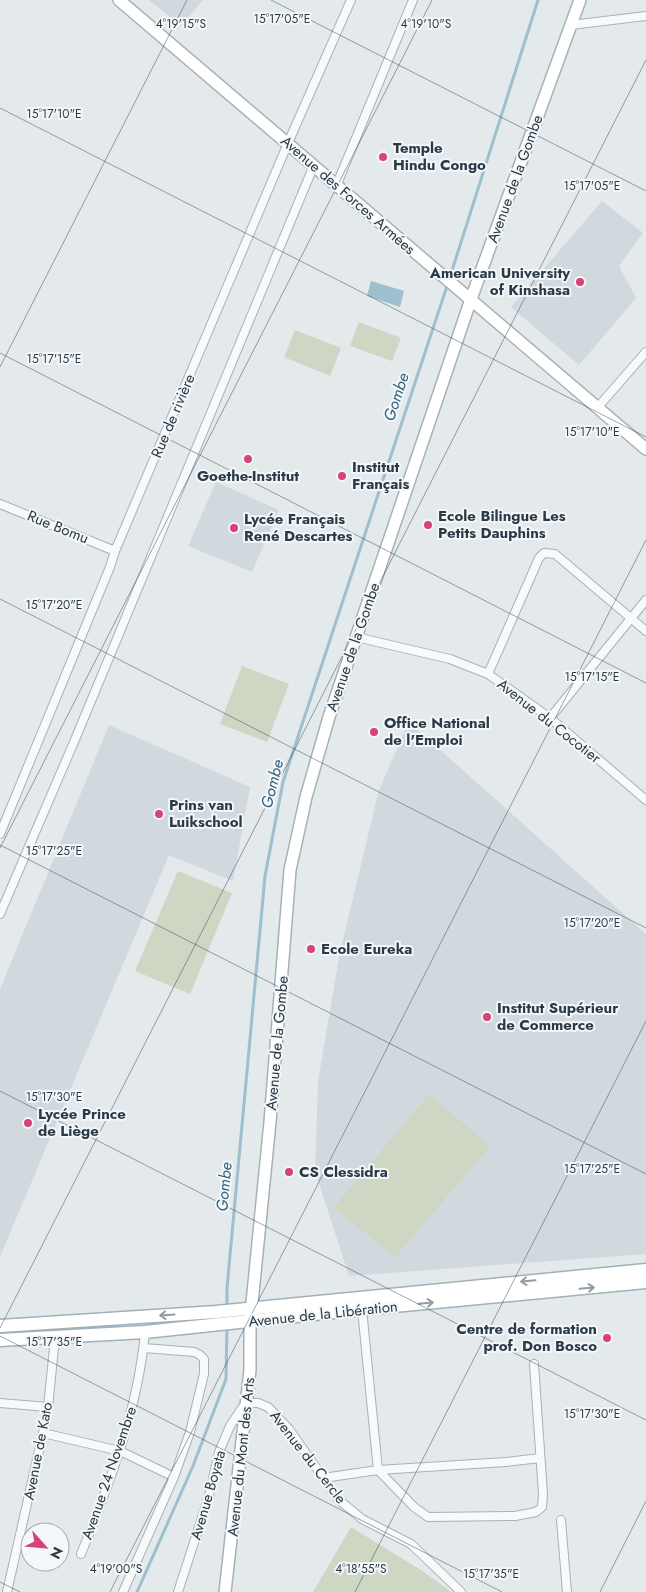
<svg xmlns="http://www.w3.org/2000/svg" width="646" height="1592" font-family="Jost,sans-serif">
	<rect width="100%" height="100%" fill="#e4e9ec"/>
	<path fill="#d1d9de" d="M 149,0 L 203,0 L 181,26 Z
		M 602,201 L 643,233 L 619,266 L 636,298 L 579,365 L 511,307 Z
		M 216,482 L 279,510 L 252,572 L 188,546 Z
		M 409,722 L 646,934 L 646,1254 L 349,1276 L 315,1171 L 318,1081 L 340,952 L 379,790 Z
		M 109,725 L 250,787 L 233,881 L 169,855 L 0,1257 L 0,989 Z"/>
	<path fill="#cdd7c4" d="M 359,322 L 401,338 L 392,361 L 350,346 Z
		M 295,330 L 341,348 L 330,376 L 284,357 Z
		M 242,666 L 289,684 L 267,742 L 220,724 Z
		M 178,871 L 232,893 L 190,994 L 135,971 Z
		M 429,1094 L 490,1146 L 395,1258 L 334,1207 Z
		M 351,1527 L 424,1572 L 451,1592 L 313,1592 Z"/>
	<path fill="#9dbfce" d="M 371,281 L 404,291 L 400,307 L 367,296 Z"/>
	<g fill="none" stroke-linecap="round" stroke-linejoin="round">
		<path stroke="#9dbfce" stroke-width="3" d="M 450,277 L 538,0
			M 227,1307 L 227,1288 L 265,876 L 283,782 L 448,283
			M 137,1592 L 193,1466 L 226,1379 L 227,1325"/>
		<g stroke="#a8b1b7" stroke-width="10">
			<path id="street" d="M 571,25 L 646,16
				M 337,184 L 413,0
				M 598,407 L 646,352
				M 0,504 L 115,551
				M 356,637 L 450,659 L 488,674 L 550,718 L 646,800
				M 488,674 L 539,558 L 544,553 L 555,554 L 561,559 L 646,631
				M 550,718 L 646,600
				M 0,834 L 110,567 L 115,551 L 288,143 L 351,0
				M 0,914 L 74,742 L 314,165
				M 362,1309 L 378,1470 L 414,1507 L 428,1517 L 515,1516 L 536,1512 L 542,1507 L 543,1494 L 534,1364
				M 0,1403 L 48,1407
				M 43,1433 L 120,1451 L 174,1477
				M 323,1478 L 378,1470 L 506,1462 L 540,1458
				M 561,1520 L 567,1592
				M 81,1554 C 110,1482 138,1410 145,1332
				M 7,1592 L 43,1433 L 48,1407 L 55,1338
				M 123,1592 L 174,1477 L 190,1432 L 204,1374 L 204,1359 L 200,1355 L 194,1352 L 144,1348
				M 178,1592 L 209,1496 L 219,1452 L 230,1426 L 242,1408 L 247,1403 L 258,1403 L 268,1407 L 289,1429 L 338,1499 L 362,1519 L 411,1544 L 461,1592"/>
		</g>
		<g stroke="#a8b1b7" stroke-width="14">
			<path id="secondary" d="M 119,0 L 646,449
				M 225,1592 L 250,1370 L 250,1323 L 270,1122 L 290,870 L 306,797 L 329,717 L 471,299 L 580,0"/>
		</g>
		<g stroke="#a2b0b9" stroke-width="15">
			<path id="primary" d="M 0,1326 L 216,1312 L 646,1270
				M 0,1340 L 145,1332 L 362,1309 L 646,1282"/>
		</g>
		<use href="#street" stroke="#f7f9fa" stroke-width="8"/>
		<use href="#secondary" stroke="#fff" stroke-width="11"/>
		<use href="#primary" stroke="#fff" stroke-width="12"/>
	</g>
	<defs><path id="oneway-shaft" d="M-6 0H5M1.5-3L5.5 0L1.5 3" fill="none" stroke-width="1.6" stroke-linecap="round" stroke-linejoin="round" transform="scale(1.25)"/></defs>
	<g stroke="#949ca2">
		<use href="#oneway-shaft" transform="translate(528 1281) rotate(175)"/>
		<use href="#oneway-shaft" transform="translate(587 1288) rotate(-5)"/>
		<use href="#oneway-shaft" transform="translate(426 1303) rotate(-5)"/>
		<use href="#oneway-shaft" transform="translate(167 1315) rotate(176)"/>
	</g>
	<path fill="none" stroke="#2a3a46" stroke-width="1" stroke-opacity="0.45" d="M 271,0 L 646,191M 0,108 L 646,437M 0,353 L 646,683M 0,367 L 187,0M 0,599 L 646,928M 0,845 L 646,1174M 0,848 L 432,0M 0,1091 L 646,1420M 0,1328 L 646,60M 0,1336 L 502,1592M 0,1582 L 20,1592M 110,1592 L 646,540M 355,1592 L 646,1021M 600,1592 L 646,1501"/>
	<g fill="#d64379" stroke="#f4f7f9" stroke-width="2">
		<circle cx="383" cy="157" r="5"/>
		<circle cx="580" cy="282" r="5"/>
		<circle cx="248" cy="459" r="5"/>
		<circle cx="342" cy="476" r="5"/>
		<circle cx="428" cy="525" r="5"/>
		<circle cx="234" cy="528" r="5"/>
		<circle cx="374" cy="732" r="5"/>
		<circle cx="159" cy="814" r="5"/>
		<circle cx="311" cy="949" r="5"/>
		<circle cx="487" cy="1017" r="5"/>
		<circle cx="28" cy="1123" r="5"/>
		<circle cx="289" cy="1172" r="5"/>
		<circle cx="607" cy="1338" r="5"/>
	</g>
	<g text-anchor="middle" dominant-baseline="central" stroke-width="4" stroke-linejoin="round" paint-order="stroke">
		<g font-size="15" font-weight="bold" fill="#2a3a46" stroke="#f4f7f9" text-anchor="start">
			<text x="393" y="148">Temple<tspan x="393" dy="17">Hindu Congo</tspan></text>
			<text x="570" y="273" text-anchor="end">American University<tspan x="570" dy="17">of Kinshasa</tspan></text>
			<text x="352" y="467">Institut<tspan x="352" dy="17">Français</tspan></text>
			<text x="248" y="476" text-anchor="middle">Goethe-Institut</text>
			<text x="438" y="516">Ecole Bilingue Les<tspan x="438" dy="17">Petits Dauphins</tspan></text>
			<text x="244" y="519">Lycée Français<tspan x="244" dy="17">René Descartes</tspan></text>
			<text x="384" y="723">Office National<tspan x="384" dy="17">de l'Emploi</tspan></text>
			<text x="169" y="805">Prins van<tspan x="169" dy="17">Luikschool</tspan></text>
			<text x="321" y="949">Ecole Eureka</text>
			<text x="497" y="1008">Institut Supérieur<tspan x="497" dy="17">de Commerce</tspan></text>
			<text x="38" y="1114">Lycée Prince<tspan x="38" dy="17">de Liège</tspan></text>
			<text x="299" y="1172">CS Clessidra</text>
			<text x="597" y="1329" text-anchor="end">Centre de formation<tspan x="597" dy="17">prof. Don Bosco</tspan></text>
		</g>
		<g font-size="15" fill="#2a3a46" stroke="#f4f7f9">
			<text transform="translate(515 179) rotate(-70)">Avenue de la Gombe</text>
			<text transform="translate(348 195) rotate(41)">Avenue des Forces Armées</text>
			<text transform="translate(173 416) rotate(-67)">Rue de rivière</text>
			<text transform="translate(58 527) rotate(22)">Rue Bomu</text>
			<text transform="translate(353 647) rotate(-71)">Avenue de la Gombe</text>
			<text transform="translate(549 721) rotate(38)">Avenue du Cocotier</text>
			<text transform="translate(277 1043) rotate(-85)">Avenue de la Gombe</text>
			<text transform="translate(323 1314) rotate(-6)">Avenue de la Libération</text>
			<text transform="translate(38 1451) rotate(-79)">Avenue de Kato</text>
			<text transform="translate(241 1457) rotate(-84)">Avenue du Mont des Arts</text>
			<text transform="translate(308 1457) rotate(52)">Avenue du Cercle</text>
			<text transform="translate(109 1473) rotate(-71)">Avenue 24 Novembre</text>
			<text transform="translate(208 1495) rotate(-74)">Avenue Boyata</text>
		</g>
		<g font-size="16" font-style="italic" fill="#31637d" stroke="#f4f7f9">
			<text transform="translate(396 397) rotate(-72)">Gombe</text>
			<text transform="translate(272 784) rotate(-76)">Gombe</text>
			<text transform="translate(224 1187) rotate(-85)">Gombe</text>
		</g>
	</g>
	<g font-size="12" text-anchor="middle" fill="#2a3a46" stroke="#f4f7f9" stroke-width="4" stroke-linejoin="round" paint-order="stroke">
		<text x="282" y="23">15°17'05"E</text>
		<text x="181" y="28">4°19'15"S</text>
		<text x="426" y="28">4°19'10"S</text>
		<text x="54" y="118">15°17'10"E</text>
		<text x="592" y="190">15°17'05"E</text>
		<text x="54" y="363">15°17'15"E</text>
		<text x="592" y="436">15°17'10"E</text>
		<text x="54" y="609">15°17'20"E</text>
		<text x="592" y="681">15°17'15"E</text>
		<text x="54" y="855">15°17'25"E</text>
		<text x="592" y="927">15°17'20"E</text>
		<text x="54" y="1101">15°17'30"E</text>
		<text x="592" y="1173">15°17'25"E</text>
		<text x="54" y="1346">15°17'35"E</text>
		<text x="592" y="1418">15°17'30"E</text>
		<text x="116" y="1573">4°19'00"S</text>
		<text x="361" y="1573">4°18'55"S</text>
		<text x="491" y="1578">15°17'35"E</text>
	</g>
	<g transform="translate(45 1547) rotate(117)"><circle r="24" fill="#f4f7f9" stroke="#a3abb1"/>
	<path d="M0-4L9 19L0 12L-9 19Z" fill="#d64379"/>
	<text y="-8" font-size="14" font-weight="bold" text-anchor="middle" fill="#2a3a46">N</text>
	</g>
</svg>
